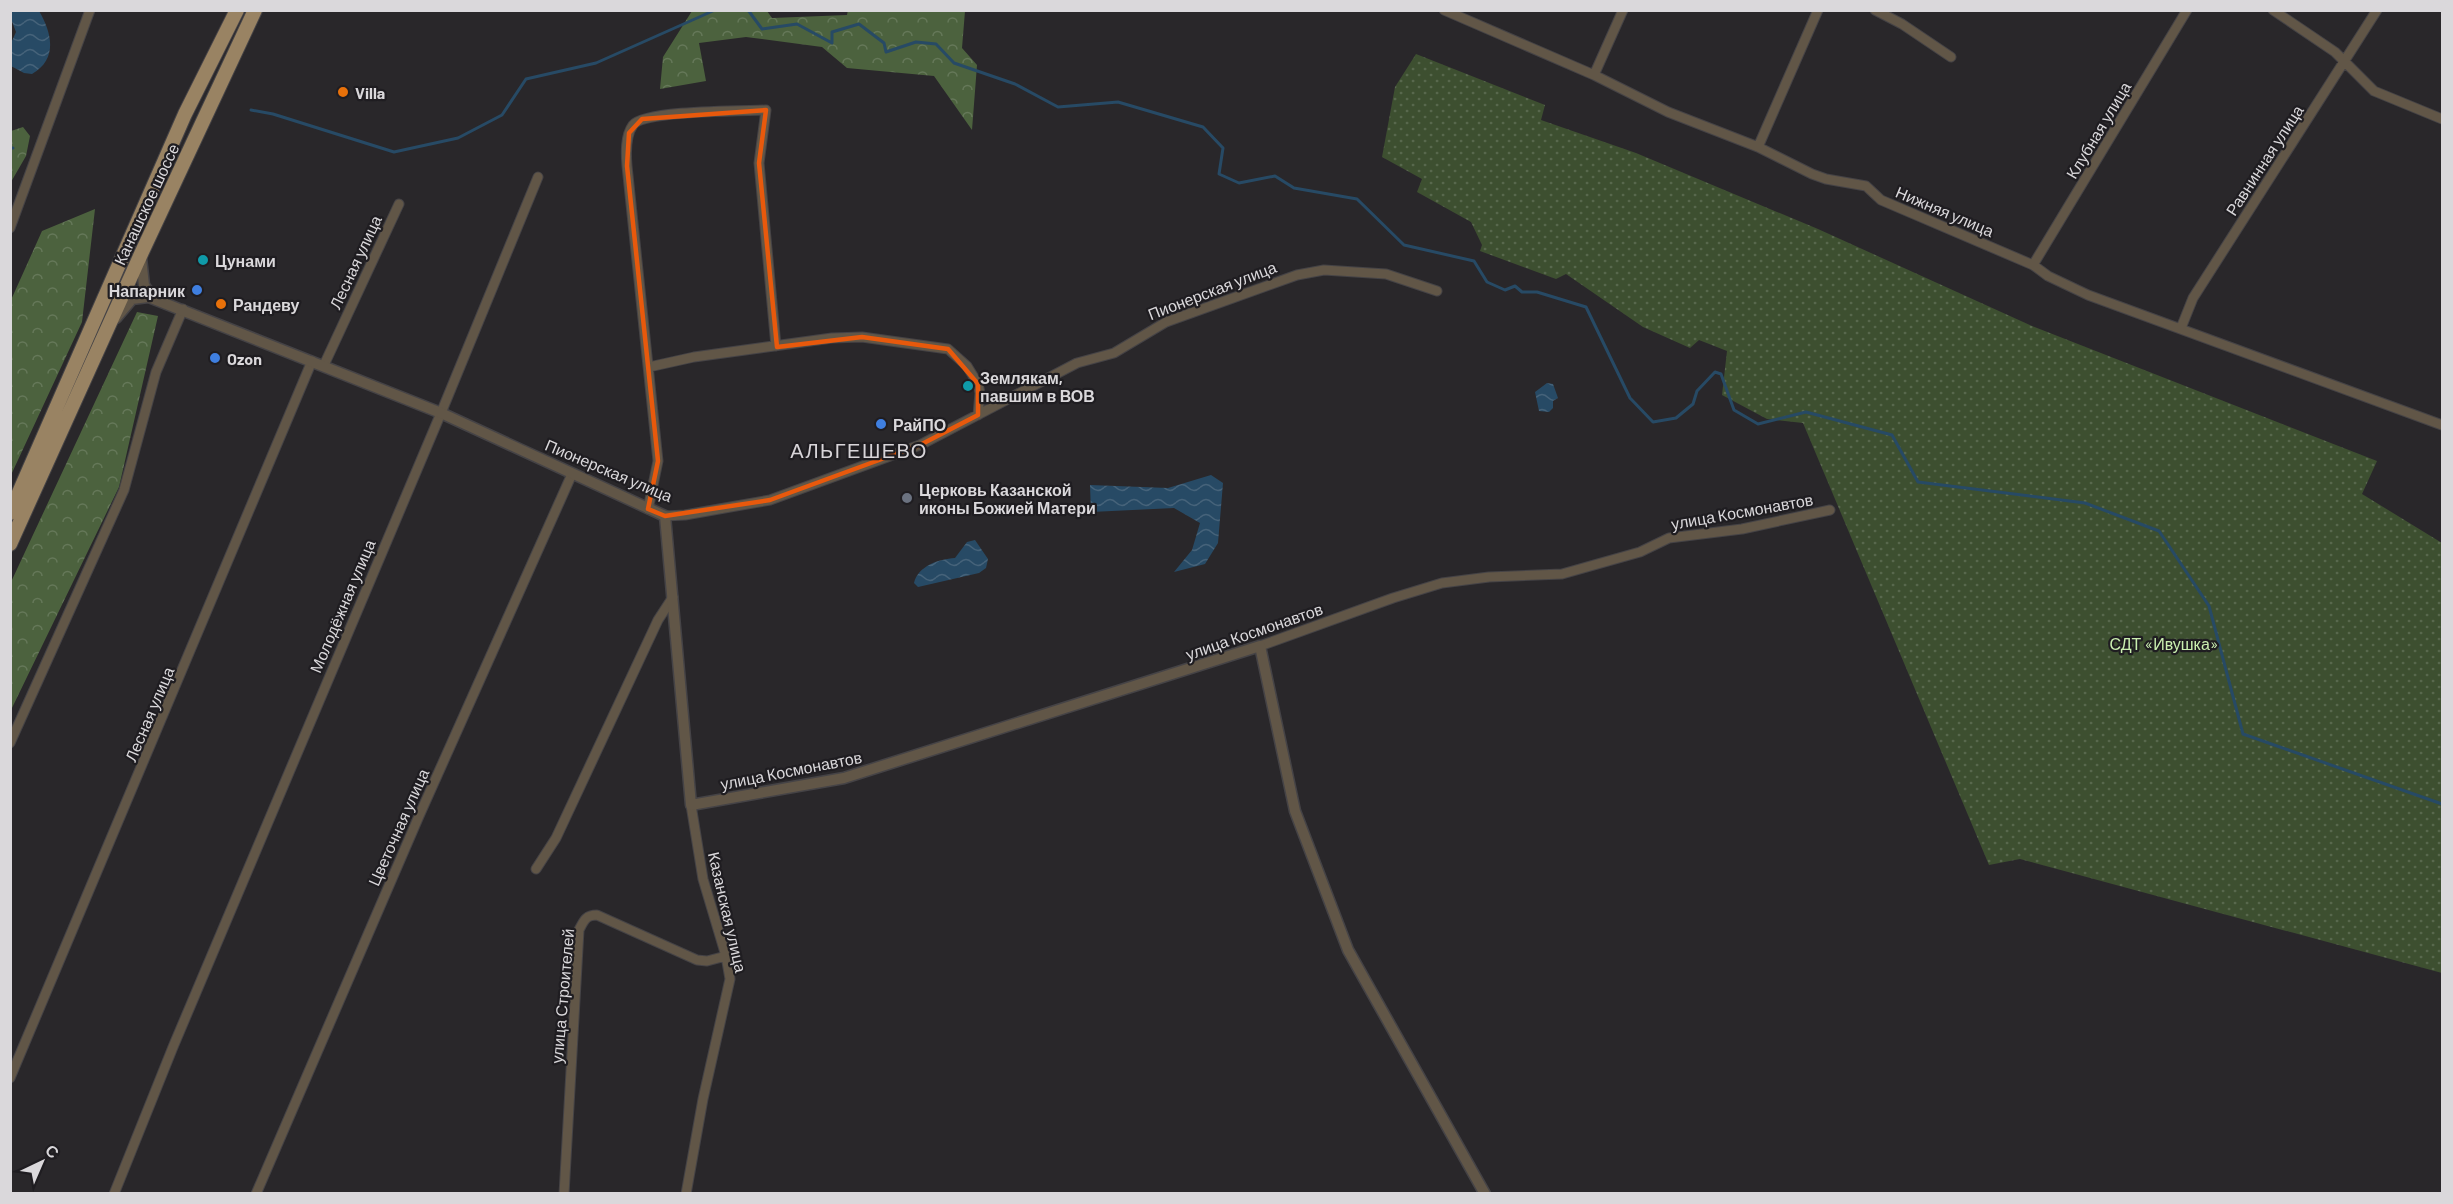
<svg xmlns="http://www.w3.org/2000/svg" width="2453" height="1204" font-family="Barlow,sans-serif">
	<defs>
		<pattern id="grass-dots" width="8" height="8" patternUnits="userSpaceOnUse" patternTransform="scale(1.5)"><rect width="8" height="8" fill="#3d4f30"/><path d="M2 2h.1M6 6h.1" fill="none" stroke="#58684d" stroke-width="1.8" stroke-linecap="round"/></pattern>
		<pattern id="forest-crowns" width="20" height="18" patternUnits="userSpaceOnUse" patternTransform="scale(1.5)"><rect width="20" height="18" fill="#4c623e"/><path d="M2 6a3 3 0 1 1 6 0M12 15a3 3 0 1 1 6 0" fill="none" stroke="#657859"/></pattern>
		<pattern id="water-waves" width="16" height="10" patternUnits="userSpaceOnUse" patternTransform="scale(1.5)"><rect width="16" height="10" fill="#274a65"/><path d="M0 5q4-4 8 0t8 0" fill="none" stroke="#46637a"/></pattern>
	</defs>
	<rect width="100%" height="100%" fill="#29272a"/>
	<path fill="url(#grass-dots)" d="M 1416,54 L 1545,105 L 1541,120 L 1636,153 L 1818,229 L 2032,326 L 2377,461 L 2362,494 L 2442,543 L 2442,973 L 2020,859 L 1989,865 L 1803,423 L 1767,419 L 1722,395 L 1727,351 L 1699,340 L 1690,348 L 1643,327 L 1566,274 L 1556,279 L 1480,251 L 1482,245 L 1471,222 L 1417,192 L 1422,179 L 1382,157 L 1395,87 Z"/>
	<path fill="url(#forest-crowns)" d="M 848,10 L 965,11 L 962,48 L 977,65 L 972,130 L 934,76 L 847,68 L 822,47 L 746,37 L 699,43 L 706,81 L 660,89 L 663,57 L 692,11 L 767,11 L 772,18 L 847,15 Z
		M 23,127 L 30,136 L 26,156 L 11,182 L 11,131 Z
		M 95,209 L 82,322 L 11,475 L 11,300 L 42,231 Z
		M 137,312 L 158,316 L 119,487 L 11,710 L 11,582 Z"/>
	<path fill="url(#water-waves)" d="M 10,11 L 39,11 C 52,33 58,59 32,74 L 24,73 L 11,66 L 11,43 L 16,32 L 11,19 Z
		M 1547,383 L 1553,384 L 1558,398 L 1553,401 L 1553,408 L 1549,412 L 1539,411 L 1535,392 Z
		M 1211,475 L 1223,483 L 1218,543 L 1205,564 L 1174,572 L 1192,550 L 1200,523 L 1174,508 L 1091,512 L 1090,485 L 1168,488 Z
		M 975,540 L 988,559 L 986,568 L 979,573 L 918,587 L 914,583 C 918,566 939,559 955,558 L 967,542 Z"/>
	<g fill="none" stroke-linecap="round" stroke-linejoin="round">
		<path stroke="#274a65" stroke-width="3" d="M 748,10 L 762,29 L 797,24 L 832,43 L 832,32 L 859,24 L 884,43 L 886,52 L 916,42 L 936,44 L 954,63 L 1015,84 L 1058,107 L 1118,102 L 1203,127 L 1223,148 L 1219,174 L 1239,183 L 1275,176 L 1294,188 L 1357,199 L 1404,245 L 1474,261 L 1487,282 L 1505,290 L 1515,286 L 1522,292 L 1537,292 L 1586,307 L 1630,398 L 1653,422 L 1676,418 L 1693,404 L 1697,391 L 1715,372 L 1721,374 L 1734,410 L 1758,424 L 1806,412 L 1892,435 L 1918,482 L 2085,503 L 2159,531 L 2209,606 L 2243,734 L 2442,804
			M 251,110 L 273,114 L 394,152 L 458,138 L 502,115 L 526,79 L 596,63 L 715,10
			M 10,148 L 13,148"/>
		<g stroke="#454346" stroke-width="11">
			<path id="minor" d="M 1444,10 L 1594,75 L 1668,112 L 1758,147 L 1812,174 L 1826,179 L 1866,186 L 1881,200 L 2033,265 L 2048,276 L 2088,295 L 2442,425
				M 1875,10 L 1902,24 L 1951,57
				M 2273,10 L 2335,52 L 2374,91 L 2442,119
				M 1594,75 L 1623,10
				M 1758,147 L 1818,10
				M 10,228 L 90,10
				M 2033,265 L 2187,10
				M 2181,328 L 2193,298 L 2377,10
				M 324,365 L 399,204
				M 649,367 L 694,357 L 832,338 L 862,337 L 948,349 L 967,366 L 978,384 L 980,393 L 978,415
				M 648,509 L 658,461 L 627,166 C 626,154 625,136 633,125 C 644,110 743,111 766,110 L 759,163 L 776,346
				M 665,516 L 685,515 L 770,500 L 920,445 L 1077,363 L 1114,353 L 1166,322 L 1297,275 L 1324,270 L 1386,274 L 1437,291
				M 1260,646 L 1393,598 L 1442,583 L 1489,577 L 1562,574 L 1640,552 L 1669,538 L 1742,529 L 1830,510
				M 10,743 L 124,490 L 156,372 L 183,309
				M 536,869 L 556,838 L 658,620 L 673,597
				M 10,1078 L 312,361
				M 114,1194 L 173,1047 L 441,413 L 538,177
				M 256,1194 L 419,816 L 572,474
				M 564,1194 L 579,930 C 584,920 586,915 597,915 L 697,960 L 707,961 L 726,956
				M 686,1194 L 703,1099 L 730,979 L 726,956 L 703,879 L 691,805"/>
		</g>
		<g stroke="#454346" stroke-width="13">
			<path id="tertiary" d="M 141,258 L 144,285 L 152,297
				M 126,288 L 441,413 L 665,516 L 691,805 L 844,778 L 1260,646 L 1295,811 L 1348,950 L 1485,1194
				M 116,318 L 132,299 L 148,297"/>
		</g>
		<g stroke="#454346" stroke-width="16">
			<path id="primary" d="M 10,513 L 185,114 L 237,10
				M 10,544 L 141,254 L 255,10"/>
		</g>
		<use href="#minor" stroke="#615647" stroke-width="9"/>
		<use href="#tertiary" stroke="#615647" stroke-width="10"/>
		<use href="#primary" stroke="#998363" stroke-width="14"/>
	</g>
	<path fill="none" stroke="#e8590c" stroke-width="4.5" stroke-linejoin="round" d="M 766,110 L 759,163 L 777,347 L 862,337 L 948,349 L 978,384 L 978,415 L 920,445 L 770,500 L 665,516 L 648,509 L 658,461 L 627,166 L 629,133 L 642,119 Z"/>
	<g fill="#e8710a" stroke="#1f1d21" stroke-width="2">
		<circle cx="343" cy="92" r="6"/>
		<circle cx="221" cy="304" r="6"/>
	</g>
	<g fill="#0f9aa8" stroke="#1f1d21" stroke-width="2">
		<circle cx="203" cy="260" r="6"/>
		<circle cx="968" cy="386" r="6"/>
	</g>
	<g fill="#3f7fe0" stroke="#1f1d21" stroke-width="2">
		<circle cx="197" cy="290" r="6"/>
		<circle cx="215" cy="358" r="6"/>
		<circle cx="881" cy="424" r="6"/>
	</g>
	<circle fill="#6b7280" stroke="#1f1d21" stroke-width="2" cx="907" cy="498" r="6"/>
	<g text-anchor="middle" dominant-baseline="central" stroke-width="4.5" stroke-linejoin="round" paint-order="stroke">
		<g font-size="16" font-weight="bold" fill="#dad8db" stroke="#1f1d21" text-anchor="start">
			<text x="355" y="92">Villa</text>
			<text x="215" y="260">Цунами</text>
			<text x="185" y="290" text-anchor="end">Напарник</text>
			<text x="233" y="304">Рандеву</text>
			<text x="227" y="358">Ozon</text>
			<text x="980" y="377">Землякам,<tspan x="980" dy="18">павшим в ВОВ</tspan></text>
			<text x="893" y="424">РайПО</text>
			<text x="919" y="489">Церковь Казанской<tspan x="919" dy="18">иконы Божией Матери</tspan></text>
		</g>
		<g font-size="16" fill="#dad8db" stroke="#1f1d21">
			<text transform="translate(2098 130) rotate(-59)">Клубная улица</text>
			<text transform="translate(2264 160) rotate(-57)">Равнинная улица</text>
			<text transform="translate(146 204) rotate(-65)">Канашское шоссе</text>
			<text transform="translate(1945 211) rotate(23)">Нижняя улица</text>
			<text transform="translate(355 262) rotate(-65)">Лесная улица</text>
			<text transform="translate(1212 290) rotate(-21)">Пионерская улица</text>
			<text transform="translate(609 470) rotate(23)">Пионерская улица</text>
			<text transform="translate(1742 511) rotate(-10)">улица Космонавтов</text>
			<text transform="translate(342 606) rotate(-67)">Молодёжная улица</text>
			<text transform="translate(1254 631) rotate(-19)">улица Космонавтов</text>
			<text transform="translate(149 714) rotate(-67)">Лесная улица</text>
			<text transform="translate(791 770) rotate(-11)">улица Космонавтов</text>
			<text transform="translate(398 827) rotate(-66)">Цветочная улица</text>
			<text transform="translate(728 912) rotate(77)">Казанская улица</text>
			<text transform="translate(562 996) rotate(-85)">улица Строителей</text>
		</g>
		<g font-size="16" fill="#caefb0" stroke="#1f1d21">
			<text x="2164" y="643">СДТ «Ивушка»</text>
		</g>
		<g font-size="20" letter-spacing="1.5" fill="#d8d5d9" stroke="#1f1d21">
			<text x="859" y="450">АЛЬГЕШЕВО</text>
		</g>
	</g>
	<rect width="2453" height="1204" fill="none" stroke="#dad8db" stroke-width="24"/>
	<g transform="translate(42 1162) rotate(44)" stroke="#1f1d21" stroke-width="4.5" paint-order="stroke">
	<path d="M0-4.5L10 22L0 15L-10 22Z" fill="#dad8db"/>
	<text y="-9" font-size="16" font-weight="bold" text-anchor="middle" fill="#dad8db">С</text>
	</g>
</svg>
